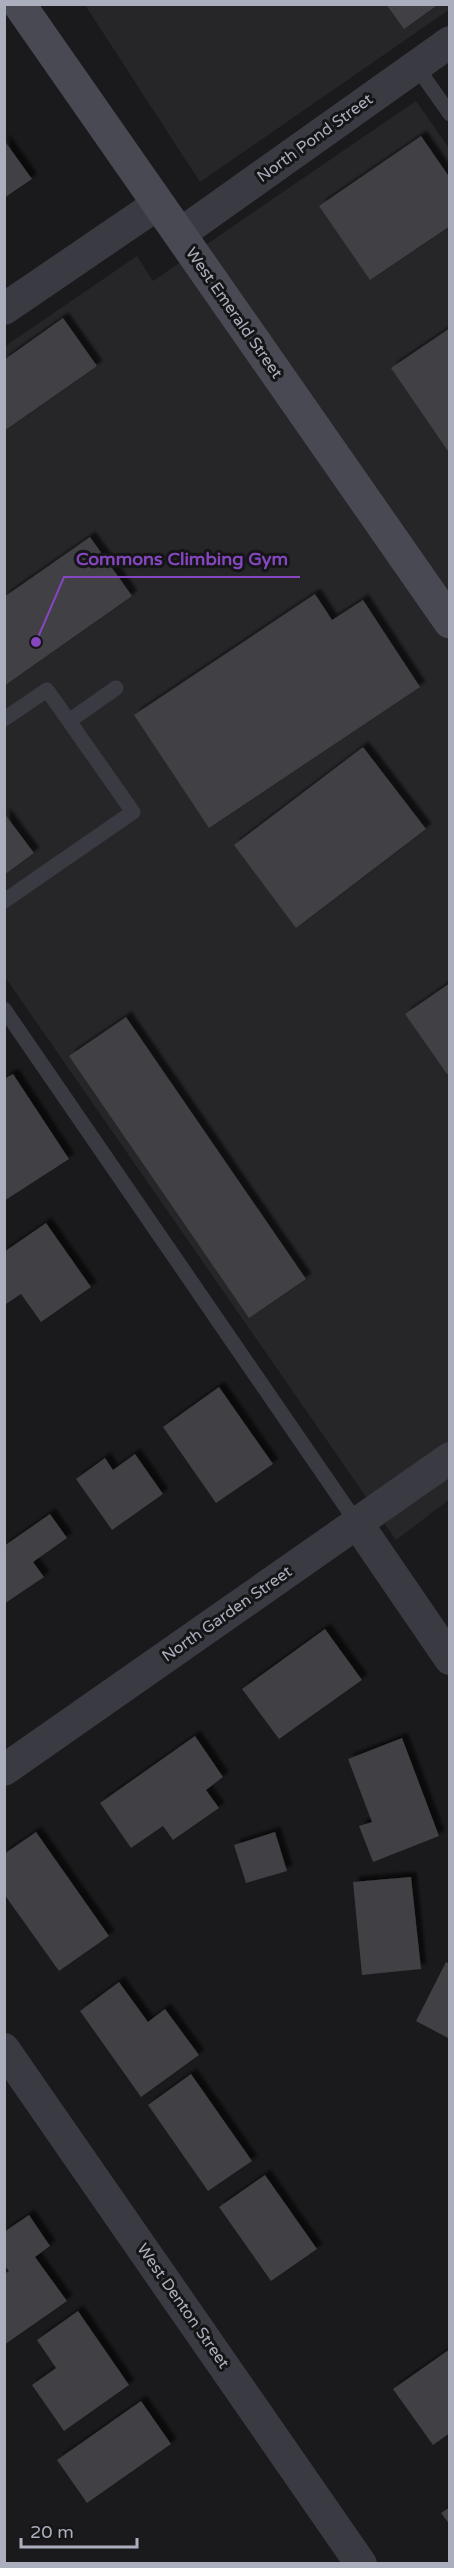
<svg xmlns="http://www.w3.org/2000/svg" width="454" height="2568" font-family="'Varela Round',sans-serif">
	<defs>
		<filter id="shadow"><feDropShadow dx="5.5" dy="-5.5" stdDeviation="1.5" flood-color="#0009"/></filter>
	</defs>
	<rect width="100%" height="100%" fill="#1a1a1c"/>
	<path fill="#262629" d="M 449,4 L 450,9 L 200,182 L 85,5 Z
		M 416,101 L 449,148 L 450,1499 L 396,1540 L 5,977 L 4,347 L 137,256 L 153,281 Z"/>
	<path fill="#3f3f44" filter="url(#shadow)" d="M 386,4 L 439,4 L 404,29 Z
		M 421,136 L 450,178 L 450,226 L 370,280 L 319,206 Z
		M 4,140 L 32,179 L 4,198 Z
		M 63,318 L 97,366 L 4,431 L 4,360 Z
		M 450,328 L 450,454 L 391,368 Z
		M 90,537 L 132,596 L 4,686 L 4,597 Z
		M 315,594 L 332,620 L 363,600 L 420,687 L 209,828 L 134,715 Z
		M 363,747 L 426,829 L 296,928 L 234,845 Z
		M 4,813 L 34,853 L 4,875 Z
		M 450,983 L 450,1072 L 447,1074 L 405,1014 Z
		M 126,1017 L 306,1279 L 249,1318 L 69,1056 Z
		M 13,1074 L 69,1159 L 4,1201 L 4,1079 Z
		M 46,1223 L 91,1287 L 41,1322 L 21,1294 L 6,1304 L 4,1303 L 4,1252 Z
		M 219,1387 L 273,1464 L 216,1503 L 163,1427 Z
		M 135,1454 L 163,1494 L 112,1530 L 76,1479 L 105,1458 L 113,1470 Z
		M 50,1514 L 67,1538 L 33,1562 L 44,1577 L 4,1604 L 4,1546 Z
		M 325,1629 L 362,1680 L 279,1739 L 242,1689 Z
		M 195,1736 L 223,1777 L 206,1790 L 219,1808 L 173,1840 L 163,1826 L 131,1848 L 100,1803 Z
		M 402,1738 L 439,1836 L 373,1862 L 359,1826 L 372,1822 L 348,1759 Z
		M 36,1832 L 109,1936 L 59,1971 L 4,1894 L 4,1854 Z
		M 275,1832 L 287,1871 L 246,1883 L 234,1845 Z
		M 411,1877 L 421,1969 L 362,1975 L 353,1882 Z
		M 446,1962 L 450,1964 L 450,2039 L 416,2021 Z
		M 119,1982 L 148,2022 L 165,2009 L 199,2055 L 141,2097 L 80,2011 Z
		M 191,2074 L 252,2161 L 208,2191 L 148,2105 Z
		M 265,2175 L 317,2249 L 271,2281 L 219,2207 Z
		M 29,2215 L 50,2246 L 35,2257 L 67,2301 L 4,2345 L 4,2274 L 9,2271 L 4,2265 L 4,2232 Z
		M 78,2311 L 129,2385 L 64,2431 L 32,2385 L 56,2368 L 37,2340 Z
		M 450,2349 L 450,2433 L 433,2445 L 393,2389 Z
		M 141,2401 L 171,2444 L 87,2503 L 57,2460 Z
		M 450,2507 L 450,2525 L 441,2513 Z"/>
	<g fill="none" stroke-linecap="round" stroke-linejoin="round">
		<path stroke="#3a3b42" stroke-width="15" d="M 416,66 L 450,114
			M 4,719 L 47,690 L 69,721
			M 4,901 L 133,812 L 69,721 L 116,688
			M 4,1009 L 357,1523"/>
		<path stroke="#3a3b42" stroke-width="32" d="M 180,234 L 450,42
			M 4,309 L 158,204
			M 357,1523 L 450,1659
			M 4,1770 L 450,1458
			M 4,2049 L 361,2564"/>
		<path stroke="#484952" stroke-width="33" d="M 19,4 L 450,622"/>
	</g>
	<g text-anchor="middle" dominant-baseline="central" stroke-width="6" stroke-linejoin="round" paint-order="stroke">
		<g font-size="16" fill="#abaebd" stroke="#151517">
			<text transform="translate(315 138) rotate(-36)">North Pond Street</text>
			<text transform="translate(234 313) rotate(55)">West Emerald Street</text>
			<text transform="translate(227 1614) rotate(-35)">North Garden Street</text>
			<text transform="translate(183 2306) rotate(55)">West Denton Street</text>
		</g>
	</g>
	<path fill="none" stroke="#8546bf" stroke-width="2" d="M36 642L64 577H300"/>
	<circle fill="#8546bf" stroke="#151517" stroke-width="2" cx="36" cy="642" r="6"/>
	<g font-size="18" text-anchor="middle" font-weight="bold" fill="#8546bf" stroke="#151517" stroke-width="6" stroke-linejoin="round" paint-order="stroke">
		<text x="182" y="565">Commons Climbing Gym</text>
	</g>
	<rect width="454" height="2568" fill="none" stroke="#abaebd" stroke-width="12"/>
	<path d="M21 2538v9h116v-9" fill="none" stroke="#abaebd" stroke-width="3"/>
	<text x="30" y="2538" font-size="18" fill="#abaebd" stroke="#151517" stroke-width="4.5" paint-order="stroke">20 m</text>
</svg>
